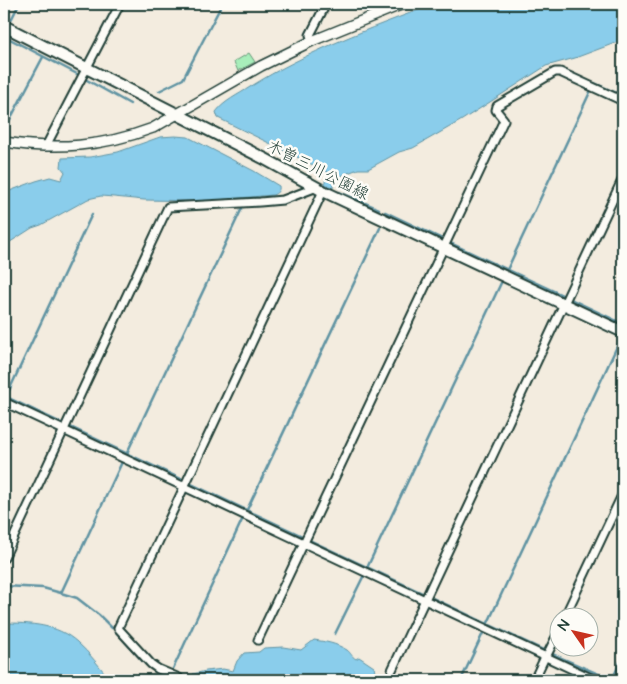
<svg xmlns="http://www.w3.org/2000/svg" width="627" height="684" font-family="'Architects Daughter','Klee One',sans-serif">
	<rect width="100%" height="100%" fill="#f3ecdf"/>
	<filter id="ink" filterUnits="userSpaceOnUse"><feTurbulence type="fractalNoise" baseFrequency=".02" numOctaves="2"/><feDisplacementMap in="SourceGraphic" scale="10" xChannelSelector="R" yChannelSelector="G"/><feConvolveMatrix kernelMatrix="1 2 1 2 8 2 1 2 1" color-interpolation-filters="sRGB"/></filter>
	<g filter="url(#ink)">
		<path fill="#a8eeba" stroke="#649677" d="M 249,53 L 255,62 L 238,71 L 234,62 Z"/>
		<path fill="#8acdeb" stroke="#5f93a2" d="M 434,4 L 623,4 L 623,40 L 575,58 L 546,66 L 462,120 L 413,148 L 399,152 L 368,169 L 358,169 L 338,177 L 333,183 L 333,188 L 325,184 L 325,181 L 329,173 L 269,143 L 218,118 L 216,112 C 224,101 238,95 250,87 C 307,51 371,28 434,4 Z
			M 175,136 L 188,137 L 254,171 L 279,186 C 280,191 277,193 273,195 L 206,201 L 144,200 L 114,197 L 101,196 L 88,199 L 41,225 L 32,228 L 4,246 L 4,193 L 36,181 L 50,177 L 61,180 L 65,172 L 61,167 L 62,158 L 90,157 L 118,152 L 160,137 Z
			M 4,623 C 30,623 57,624 77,642 C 90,653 100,668 111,680 L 4,680 Z
			M 314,640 C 327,642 335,643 347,650 C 351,653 351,656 356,659 L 359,657 L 374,667 L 376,676 L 382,680 L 194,680 L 193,674 L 206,671 L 223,669 L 233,671 L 237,661 L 244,653 L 259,652 L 264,648 L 283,647 L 301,650 Z"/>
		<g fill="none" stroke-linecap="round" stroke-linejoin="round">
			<path stroke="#5f93a2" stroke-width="2.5" d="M 11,20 L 19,4
				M 4,36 L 79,75
				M 85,79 L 130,104
				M 593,84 L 594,83 L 623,96
				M 159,91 L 183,79 L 222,4
				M 4,131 L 43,57
				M 339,192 L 379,209
				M 385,212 L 444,240
				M 450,243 L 564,296
				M 507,270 L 591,90
				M 570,299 L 623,324
				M 4,396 L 63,424
				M 5,399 L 92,214
				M 70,427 L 183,480
				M 126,455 L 243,206
				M 191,484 L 304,537
				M 246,512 L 380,228
				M 311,541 L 424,594
				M 367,568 L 501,283
				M 4,586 L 43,588 L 61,593 L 122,462
				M 61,593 L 77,598 L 99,615 L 112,628
				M 430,597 L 545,651
				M 487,625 L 620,340
				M 116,632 L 146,665 L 151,668
				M 335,634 L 364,575
				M 552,654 L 612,680
				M 172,671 L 243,518
				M 461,680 L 484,631
				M 612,680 L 623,656"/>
			<g stroke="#1f3d34" stroke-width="11">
				<path id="minor" d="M 312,41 L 310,35 L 326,4
					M 46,146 L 120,4
					M 4,402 L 595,680
					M 4,558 L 168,207 L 260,202 L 283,200 L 317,187
					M 565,616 L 623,493
					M 258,640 L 504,120 L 496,110 L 497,106 L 555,72 L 560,72 L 623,101
					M 546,657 L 560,629
					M 392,670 L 623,178
					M 179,678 L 158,669 L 151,664 L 118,628 L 323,191
					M 534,680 L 545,657"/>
			</g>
			<g stroke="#1f3d34" stroke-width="12">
				<path id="tertiary" d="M 4,142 C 57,150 102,147 153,128 L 261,66 L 312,41 L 403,4"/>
			</g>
			<g stroke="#1f3d34" stroke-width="14">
				<path id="secondary" d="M 4,26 L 265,159 L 323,191 L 623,332"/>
			</g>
			<use href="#minor" stroke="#fdfcf7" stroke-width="7"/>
			<use href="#tertiary" stroke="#fdfcf7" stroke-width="9"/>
			<use href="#secondary" stroke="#fdfcf7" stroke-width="10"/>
		</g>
	</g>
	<g text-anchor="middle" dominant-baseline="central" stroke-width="5" stroke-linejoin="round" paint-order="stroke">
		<g font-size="16" fill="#1f3d34" stroke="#fdfcf7">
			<text transform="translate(318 170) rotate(27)">木曽三川公園線</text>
		</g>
	</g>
	<rect width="627" height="684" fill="none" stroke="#fdfcf7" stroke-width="20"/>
	<rect x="10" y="10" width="607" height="664" fill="none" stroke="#1f3d34" stroke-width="2" filter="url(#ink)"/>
	<g transform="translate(574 632) rotate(304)"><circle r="24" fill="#fdfcf7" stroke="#a4b0a9"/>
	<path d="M0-4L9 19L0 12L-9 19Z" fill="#c8321e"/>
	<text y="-8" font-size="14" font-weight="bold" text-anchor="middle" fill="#1f3d34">N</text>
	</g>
</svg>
